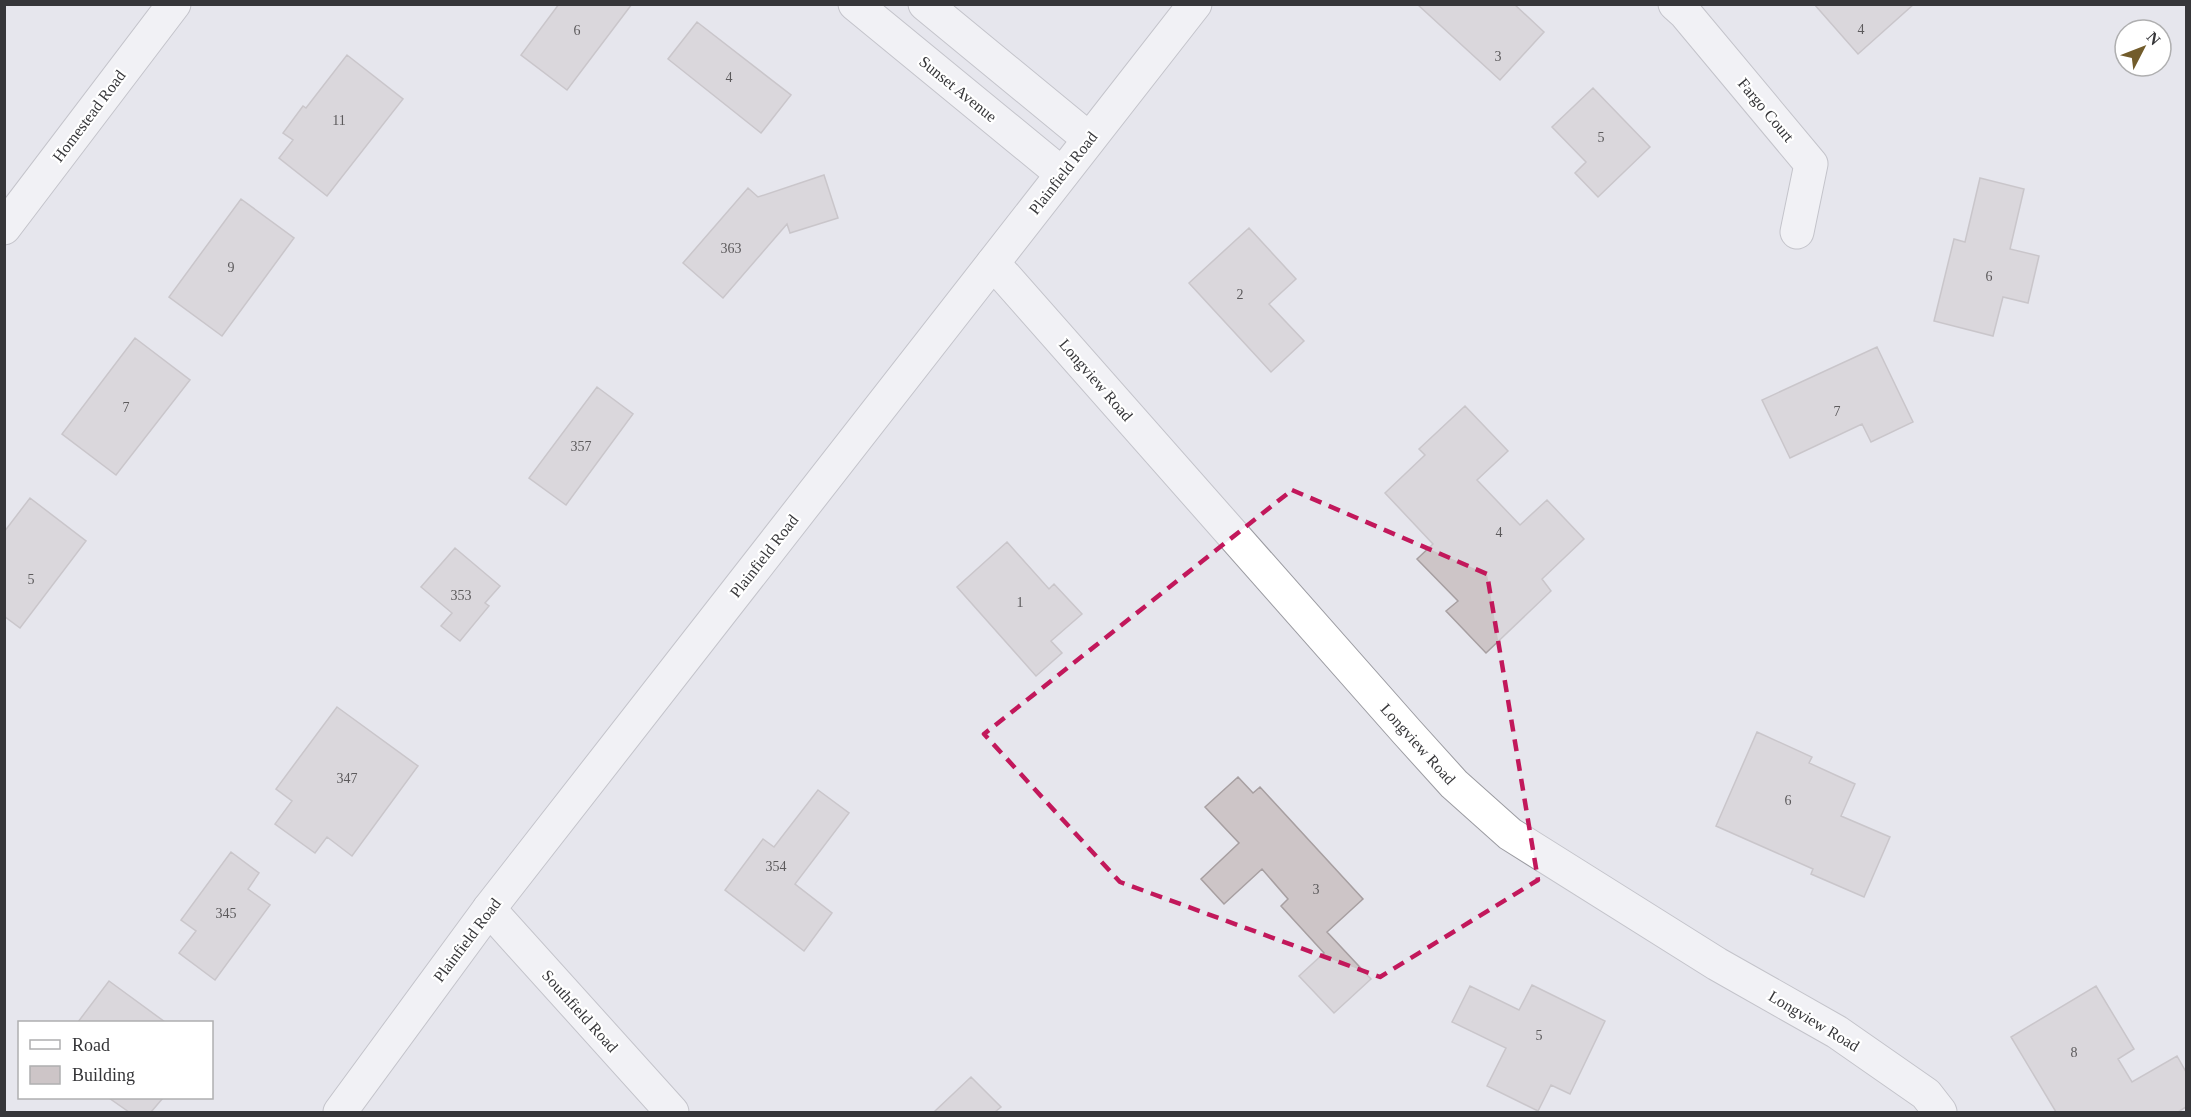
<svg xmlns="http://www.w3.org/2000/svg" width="2191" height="1117" font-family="'Times New Roman',serif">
	<rect width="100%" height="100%" fill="#e6e6ed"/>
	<path fill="#cdc5c7" stroke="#a79fa1" stroke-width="1.5" d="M 559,4 L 632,4 L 567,90 L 521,55 Z
		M 1417,4 L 1514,4 L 1544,32 L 1500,80 Z
		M 1814,4 L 1914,4 L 1858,54 Z
		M 697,22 L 791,95 L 761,133 L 668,59 Z
		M 347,55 L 403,99 L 327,196 L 279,158 L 293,140 L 283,133 L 303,106 L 306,108 Z
		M 1593,88 L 1650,147 L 1598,197 L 1575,173 L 1586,162 L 1552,127 Z
		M 824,175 L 838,218 L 790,233 L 787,224 L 723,298 L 683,263 L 748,188 L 758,197 Z
		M 1980,178 L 2024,189 L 2010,249 L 2039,256 L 2028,303 L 2003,297 L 1993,336 L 1934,321 L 1954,239 L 1965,242 Z
		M 241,199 L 294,238 L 222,336 L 169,297 Z
		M 1249,228 L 1296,279 L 1269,304 L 1304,341 L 1271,372 L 1189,283 Z
		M 135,338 L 190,380 L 116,475 L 62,434 Z
		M 1877,347 L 1913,422 L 1871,442 L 1862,424 L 1790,458 L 1762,400 Z
		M 597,387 L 633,414 L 566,505 L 529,478 Z
		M 1465,406 L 1508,451 L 1477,480 L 1520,525 L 1547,500 L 1584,539 L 1542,579 L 1551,591 L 1486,653 L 1446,611 L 1458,601 L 1417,559 L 1433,544 L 1385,493 L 1425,455 L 1419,449 Z
		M 30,498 L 86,541 L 20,628 L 4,616 L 4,532 Z
		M 1007,542 L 1049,589 L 1054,584 L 1082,614 L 1051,641 L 1062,653 L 1036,676 L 957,587 Z
		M 455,548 L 500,586 L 485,603 L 489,606 L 460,641 L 441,626 L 452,613 L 421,587 Z
		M 337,707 L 418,766 L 352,856 L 327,837 L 315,853 L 275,824 L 292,801 L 276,789 Z
		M 1757,732 L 1812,757 L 1809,763 L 1855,784 L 1841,816 L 1890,837 L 1864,897 L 1811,874 L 1813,869 L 1716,826 Z
		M 1238,777 L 1253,793 L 1260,787 L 1363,899 L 1327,932 L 1371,979 L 1334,1013 L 1299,976 L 1324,953 L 1281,906 L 1288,899 L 1262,869 L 1224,904 L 1201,879 L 1239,843 L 1205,807 Z
		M 818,790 L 849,813 L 795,884 L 832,913 L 804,951 L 725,890 L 763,839 L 774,847 Z
		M 231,852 L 259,873 L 248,889 L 270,905 L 215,980 L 179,953 L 196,931 L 181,920 Z
		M 109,981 L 165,1022 L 78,1022 Z
		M 1532,985 L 1605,1021 L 1570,1094 L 1551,1085 L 1538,1111 L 1487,1086 L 1506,1048 L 1452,1022 L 1470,986 L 1519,1010 Z
		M 2096,986 L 2134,1049 L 2118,1059 L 2132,1082 L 2177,1056 L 2186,1072 L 2186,1107 L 2178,1112 L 2056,1112 L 2011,1037 Z
		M 971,1077 L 1001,1107 L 995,1112 L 934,1112 Z
		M 109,1098 L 163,1098 L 151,1112 L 129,1112 Z"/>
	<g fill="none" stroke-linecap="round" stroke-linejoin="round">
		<g stroke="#9b9ba1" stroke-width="35">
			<path id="street" d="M 855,4 L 1062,174
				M 925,4 L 1089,139
				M 1675,4 L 1685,13 L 1811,164 L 1797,232
				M 4,228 L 174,4
				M 993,263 L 1407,732 L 1454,784 L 1510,834 L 1717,964 L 1837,1032 L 1926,1094 L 1940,1112
				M 489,909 L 672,1112"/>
		</g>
		<g stroke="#9b9ba1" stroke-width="35">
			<path id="secondary" d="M 340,1112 L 489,909 L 1195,4"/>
		</g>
		<use href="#street" stroke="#fff" stroke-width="33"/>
		<use href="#secondary" stroke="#fff" stroke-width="33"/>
	</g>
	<path d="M0 0H2191V1117H0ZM 1292,490 L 1487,574 L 1538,880 L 1380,977 L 1120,882 L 984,734 Z" fill="#e6e6ed" fill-opacity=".55" fill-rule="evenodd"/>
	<path fill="none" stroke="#c2185b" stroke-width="4.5" stroke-dasharray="12 8" stroke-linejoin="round" d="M 1292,490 L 1487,574 L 1538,880 L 1380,977 L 1120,882 L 984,734 Z"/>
	<g text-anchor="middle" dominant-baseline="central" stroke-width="4.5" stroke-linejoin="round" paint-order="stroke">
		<g font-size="14" fill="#5c5a5c">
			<text x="1861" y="29">4</text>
			<text x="577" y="30">6</text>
			<text x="1498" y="56">3</text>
			<text x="729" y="77">4</text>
			<text x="339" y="120">11</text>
			<text x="1601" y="137">5</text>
			<text x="731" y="248">363</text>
			<text x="231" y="267">9</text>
			<text x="1989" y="276">6</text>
			<text x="1240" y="294">2</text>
			<text x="126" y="407">7</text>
			<text x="1837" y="411">7</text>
			<text x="581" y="446">357</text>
			<text x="1499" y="532">4</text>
			<text x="31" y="579">5</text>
			<text x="461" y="595">353</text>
			<text x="1020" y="602">1</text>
			<text x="347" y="778">347</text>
			<text x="1788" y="800">6</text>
			<text x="776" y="866">354</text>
			<text x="1316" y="889">3</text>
			<text x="226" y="913">345</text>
			<text x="1539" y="1035">5</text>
			<text x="2074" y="1052">8</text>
		</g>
		<g font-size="16" fill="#363639" stroke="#fff">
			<text transform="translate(958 89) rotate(39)">Sunset Avenue</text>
			<text transform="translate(1766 110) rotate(50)">Fargo Court</text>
			<text transform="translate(89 116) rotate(-53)">Homestead Road</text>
			<text transform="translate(1063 173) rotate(-52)">Plainfield Road</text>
			<text transform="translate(1096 380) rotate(49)">Longview Road</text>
			<text transform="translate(764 556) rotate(-52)">Plainfield Road</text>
			<text transform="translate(1418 744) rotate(48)">Longview Road</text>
			<text transform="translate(467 940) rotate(-53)">Plainfield Road</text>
			<text transform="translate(580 1011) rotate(48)">Southfield Road</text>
			<text transform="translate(1814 1021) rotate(31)">Longview Road</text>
		</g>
	</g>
	<rect width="2191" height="1117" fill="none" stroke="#363639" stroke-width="12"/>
	<rect x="18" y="1021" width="195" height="78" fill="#ffffff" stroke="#afafb0" stroke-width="1.5"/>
	<rect x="30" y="1040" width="30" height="9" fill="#ffffff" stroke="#afafb0" stroke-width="1.5"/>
	<text x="72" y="1051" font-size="18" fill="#363639">Road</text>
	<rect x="30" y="1066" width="30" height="18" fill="#cdc5c7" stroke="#afafb0" stroke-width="1.5"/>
	<text x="72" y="1081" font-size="18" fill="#363639">Building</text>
	<g transform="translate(2143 48) rotate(48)"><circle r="28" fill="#ffffff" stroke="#afafb0" stroke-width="1.5"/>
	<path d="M0-4.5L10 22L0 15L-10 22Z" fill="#725c2b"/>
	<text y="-9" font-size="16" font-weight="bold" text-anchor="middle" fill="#363639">N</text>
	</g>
</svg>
